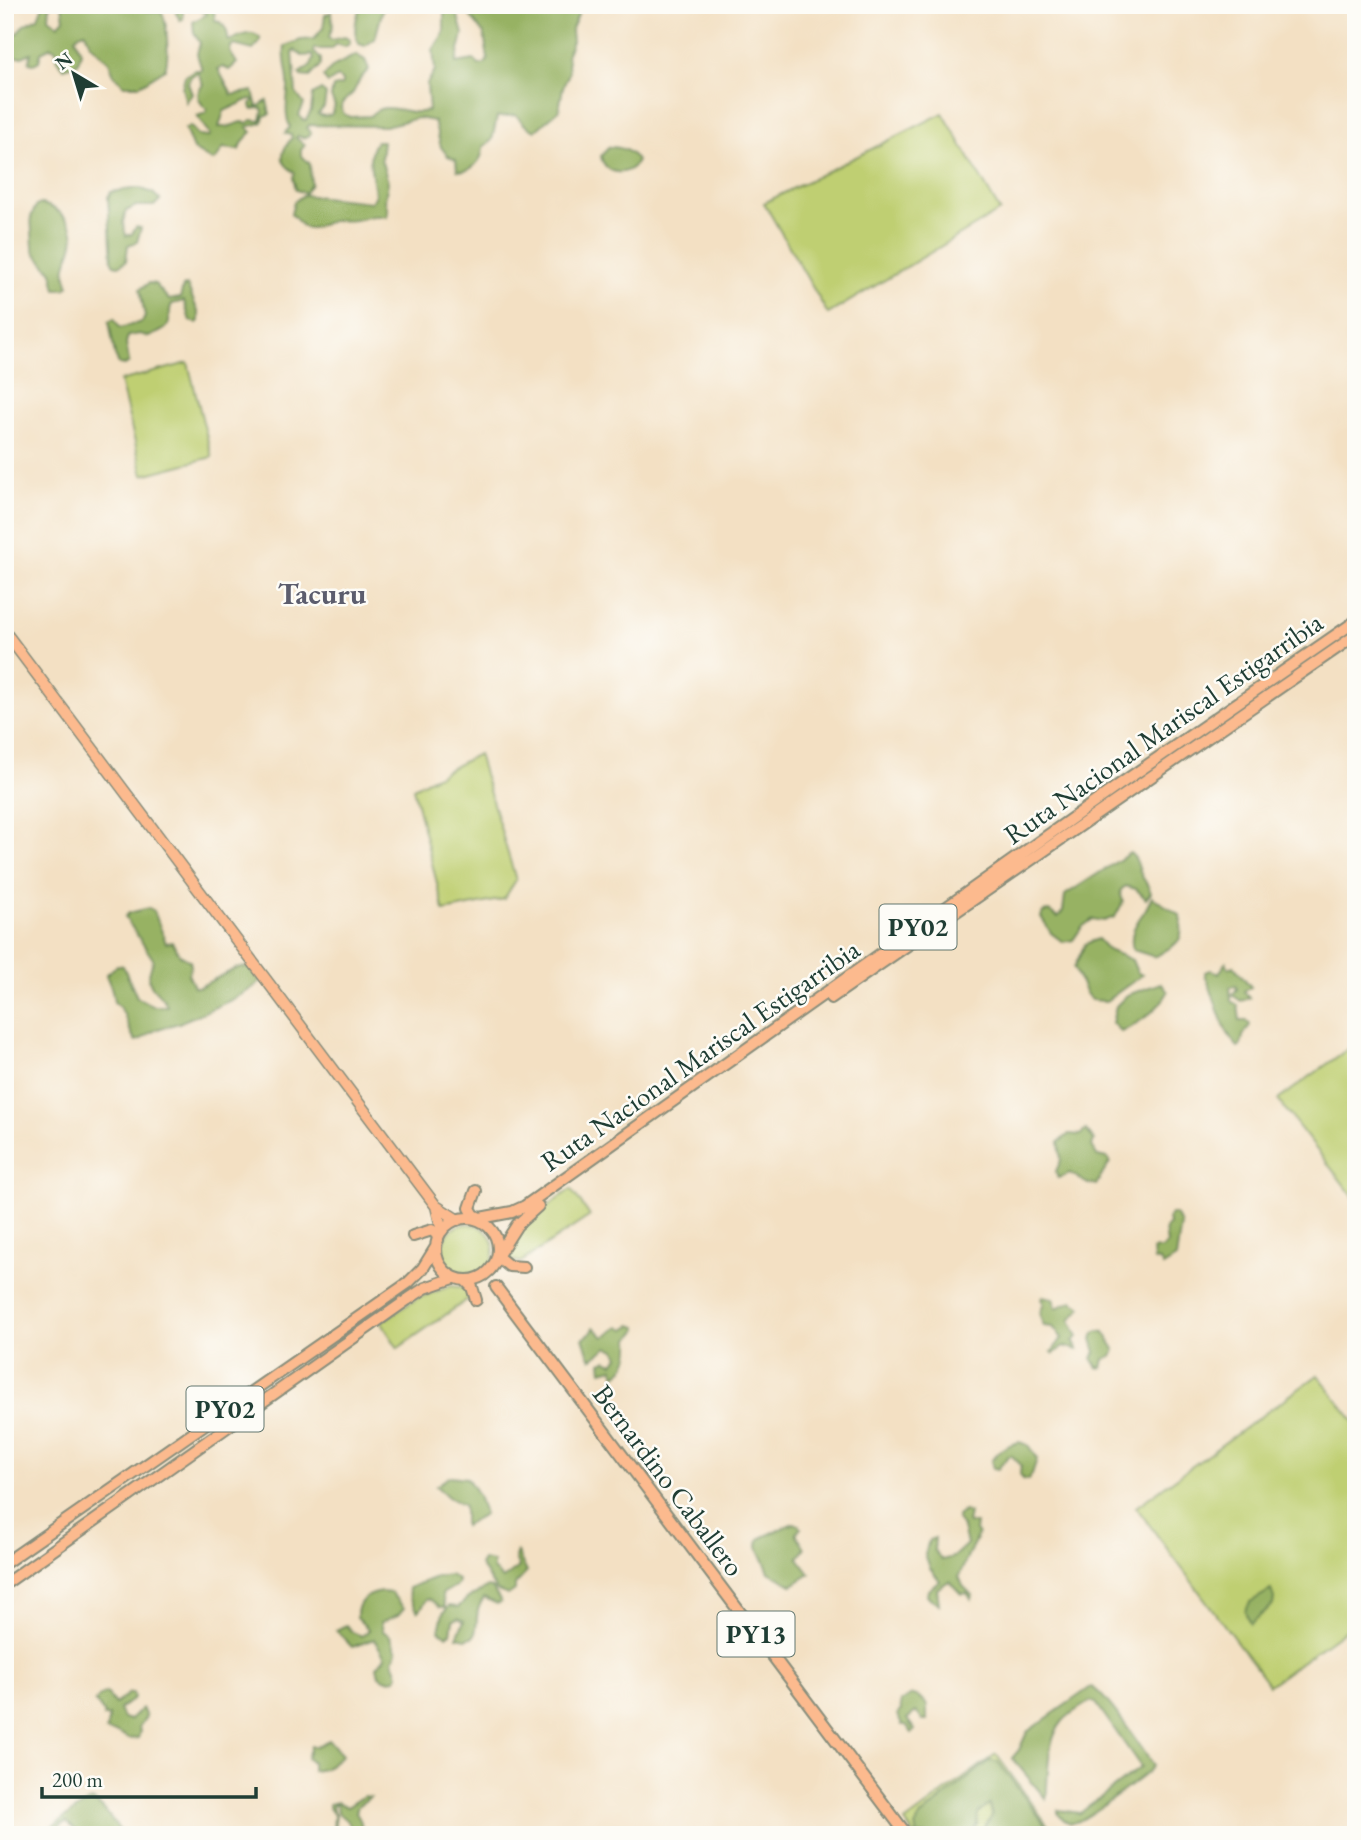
<svg xmlns="http://www.w3.org/2000/svg" width="1361" height="1840" font-family="'EB Garamond',serif">
	<rect width="100%" height="100%" fill="#fdfcf7"/>
	<filter id="ink" filterUnits="userSpaceOnUse"><feTurbulence type="fractalNoise" baseFrequency=".0143" numOctaves="2"/><feDisplacementMap in="SourceGraphic" scale="14" xChannelSelector="R" yChannelSelector="G"/><feConvolveMatrix kernelMatrix="1 2 1 2 8 2 1 2 1" color-interpolation-filters="sRGB"/></filter>
	<filter id="wash" filterUnits="userSpaceOnUse"><feTurbulence type="fractalNoise" baseFrequency=".00686" numOctaves="4" result="noise"/><feDisplacementMap in="SourceGraphic" scale="28" xChannelSelector="R" yChannelSelector="G"/><feGaussianBlur stdDeviation="1.57" result="paint"/><feColorMatrix in="noise" values="0 0 0 0 0 0 0 0 0 0 0 0 0 0 0 0 0 1.4 0 .05"/><feComposite in="paint" operator="in"/></filter>
	<g filter="url(#wash)">
		<rect width="100%" height="100%" fill="#f3e0c3"/>
		<path fill="#bfcf72" stroke="#6f8653" stroke-width="2" d="M 943,113 L 1000,211 L 828,314 L 764,203 Z
			M 188,363 L 212,457 L 143,475 L 120,381 Z
			M 478,754 L 516,880 L 504,899 L 444,911 L 413,788 Z
			M 1356,1043 L 1356,1200 L 1278,1100 Z
			M 571,1189 L 590,1216 L 521,1262 L 511,1261 L 505,1254 L 526,1222 Z
			M442 1250a26 26 0 1 1 52 0a26 26 0 1 1-52 0Z
			M 451,1286 L 468,1288 L 471,1297 L 398,1348 L 381,1322 L 418,1298 Z
			M 1318,1375 L 1356,1424 L 1356,1622 L 1269,1685 L 1136,1507 Z
			M 996,1754 L 1055,1835 L 914,1835 L 905,1822 Z"/>
		<path fill="#97b264" stroke="#5b784c" stroke-width="2" fill-rule="evenodd" d="M 43,5 L 50,5 L 49,18 L 58,25 L 64,19 L 62,5 L 144,5 L 146,11 L 161,11 C 168,21 169,58 165,69 L 140,85 L 124,85 L 114,75 L 109,62 L 90,44 L 85,32 L 79,34 L 75,38 L 81,52 L 78,63 L 64,68 L 58,61 L 56,50 L 51,47 L 41,52 L 39,61 L 34,64 L 29,63 L 31,53 L 22,57 L 5,57 L 5,41 L 11,41 L 24,25 L 38,18 Z
			M 178,5 L 217,5 L 214,10 L 215,20 C 225,23 228,32 228,41 C 239,38 250,28 260,38 L 260,42 L 253,50 L 234,45 L 231,46 L 230,52 L 237,63 L 229,70 L 223,67 L 218,69 L 232,95 L 253,91 L 257,107 L 267,101 L 270,114 L 264,116 L 262,123 L 247,127 L 252,132 L 244,140 L 239,150 L 223,148 L 217,158 L 213,161 L 193,149 L 185,129 L 190,126 L 199,136 L 208,137 L 210,135 L 197,116 L 206,113 L 207,109 C 199,103 194,93 203,85 L 198,73 L 191,76 L 188,83 L 192,94 L 186,102 L 182,88 L 185,76 L 195,70 L 202,70 L 197,54 L 200,43 L 194,33 L 193,22 L 207,14 L 197,8 L 183,9 L 183,19 L 180,20 L 176,13 ZM 250,99 L 254,100 L 251,104 L 252,109 L 261,108 L 263,110 L 261,121 L 251,120 L 248,123 L 242,122 L 227,127 L 219,127 L 224,111 Z
			M 362,5 L 384,5 L 375,39 L 365,46 L 359,44 C 352,34 356,15 362,5 Z
			M 453,5 L 578,5 L 578,15 L 571,31 L 572,41 L 567,53 L 569,73 L 563,87 L 559,110 L 535,131 L 525,125 L 516,115 L 497,117 L 492,140 L 483,147 C 483,160 471,174 457,170 L 456,160 L 448,156 L 441,147 L 434,121 L 418,118 L 385,126 L 309,125 L 307,128 L 311,133 L 309,136 L 304,138 L 298,136 L 296,138 L 305,145 L 301,150 L 301,155 L 310,164 L 311,184 L 305,193 L 296,190 L 293,178 L 295,173 C 292,170 288,168 286,165 C 278,156 286,145 292,138 L 291,135 L 285,133 L 290,127 C 283,112 289,96 288,81 C 287,68 283,59 285,46 L 301,40 L 314,39 L 323,28 L 325,15 L 331,12 L 333,25 L 329,37 L 331,40 L 345,37 L 350,40 L 350,43 L 345,47 L 336,44 L 332,49 L 314,49 L 314,52 L 321,59 L 321,65 L 310,77 L 301,76 L 299,73 L 310,67 L 314,58 L 312,55 L 302,56 L 295,50 L 293,52 L 296,93 L 304,104 L 299,115 L 303,120 L 306,120 L 311,111 L 313,95 L 321,90 L 326,94 L 324,107 L 318,114 L 324,116 L 331,115 L 335,106 L 331,97 L 333,87 L 342,85 L 342,81 L 338,77 L 328,83 L 323,77 L 334,66 L 356,55 L 365,60 L 369,69 L 360,79 L 353,93 L 343,102 L 341,108 L 344,114 L 350,117 L 370,116 C 387,97 408,119 429,110 L 427,84 L 435,70 L 433,50 L 444,33 L 444,9 L 457,13 L 463,34 L 456,63 L 474,60 L 479,65 L 485,64 L 488,59 L 484,34 L 467,12 Z
			M 377,141 L 383,141 L 381,159 L 388,182 L 385,200 L 388,211 L 387,217 C 375,214 366,218 355,220 C 347,221 340,220 333,221 C 324,222 315,230 306,228 C 300,227 297,218 291,214 L 294,202 L 303,195 L 371,202 L 375,197 C 375,179 363,155 377,141 Z
			M 609,147 C 622,147 630,150 637,161 C 629,178 604,175 601,156 Z
			M 139,188 L 153,193 L 160,200 L 154,206 L 136,206 L 126,211 L 123,222 L 126,236 L 132,234 L 136,227 L 141,228 L 137,242 L 128,245 L 126,261 L 119,266 L 114,265 L 112,262 L 108,197 L 111,192 Z
			M 41,204 C 58,207 77,224 73,243 C 69,260 61,267 69,286 L 65,289 L 56,289 L 52,272 L 35,253 L 33,247 L 31,217 L 36,206 Z
			M 149,283 L 155,284 L 169,300 L 180,298 L 183,287 L 187,285 L 199,314 L 199,321 L 197,323 L 190,321 L 184,301 L 172,304 C 167,312 173,321 166,328 C 162,332 154,334 149,337 L 140,334 L 128,336 L 126,343 L 129,362 L 125,365 L 119,364 L 115,356 L 109,321 L 114,318 L 120,328 L 142,322 L 145,317 L 140,289 Z
			M 1130,853 C 1139,860 1137,866 1142,876 C 1145,882 1149,885 1151,893 L 1146,899 L 1136,889 L 1125,886 L 1120,891 L 1123,902 L 1115,917 L 1104,921 L 1093,919 L 1082,927 L 1073,940 L 1063,942 L 1051,933 L 1041,917 L 1043,912 L 1049,911 L 1058,917 L 1063,911 L 1065,895 Z
			M 1152,897 L 1180,915 C 1185,944 1178,942 1155,957 L 1133,950 C 1129,934 1135,924 1144,912 C 1147,908 1149,902 1152,897 Z
			M 149,908 L 154,911 L 166,943 L 172,942 L 180,955 L 190,961 L 191,966 L 188,974 L 194,987 L 199,987 L 237,968 L 249,967 L 255,969 L 261,979 C 257,992 196,1015 181,1022 C 172,1026 162,1026 154,1031 C 147,1034 143,1040 136,1041 C 126,1029 127,1010 114,1002 L 112,990 L 106,975 L 117,965 L 123,966 L 137,997 L 153,1006 L 167,1006 C 164,995 148,989 149,976 C 149,971 153,964 153,959 L 125,917 L 129,913 Z
			M 1098,939 L 1108,950 L 1132,960 L 1137,972 L 1142,975 L 1106,1001 L 1091,1000 L 1085,992 L 1074,968 L 1085,944 Z
			M 1226,962 L 1228,968 L 1234,966 L 1251,987 L 1244,991 L 1249,998 L 1241,1001 L 1232,995 L 1237,989 L 1236,986 L 1230,987 L 1231,1001 L 1238,1005 L 1240,1021 L 1247,1021 L 1250,1025 L 1243,1036 L 1241,1045 L 1238,1047 C 1219,1027 1217,1000 1205,975 L 1205,972 L 1211,970 L 1219,974 Z
			M 1161,983 L 1168,992 C 1158,1011 1139,1023 1121,1032 L 1112,1023 L 1116,1006 L 1127,995 Z
			M 1086,1130 L 1094,1140 L 1092,1146 L 1097,1156 L 1107,1158 L 1110,1162 L 1096,1185 L 1088,1184 L 1070,1173 L 1058,1178 L 1056,1171 L 1061,1160 L 1059,1142 L 1069,1134 L 1080,1135 Z
			M 1171,1214 L 1175,1214 L 1181,1224 L 1176,1258 L 1163,1266 L 1160,1261 L 1154,1260 L 1153,1249 L 1162,1249 L 1167,1244 L 1165,1229 L 1169,1224 L 1168,1219 Z
			M 1042,1296 L 1053,1298 L 1056,1308 L 1072,1301 L 1082,1307 L 1070,1320 L 1078,1337 L 1073,1341 L 1078,1350 L 1063,1346 L 1054,1354 L 1052,1352 L 1062,1338 L 1053,1327 L 1044,1326 C 1040,1317 1038,1314 1044,1304 L 1041,1299 Z
			M 631,1325 L 637,1327 L 638,1329 L 630,1339 C 631,1352 628,1367 616,1375 L 613,1368 L 602,1371 L 601,1362 L 606,1360 L 613,1363 L 619,1357 L 616,1350 L 608,1347 L 591,1359 C 586,1352 587,1345 583,1339 L 592,1332 L 594,1327 L 604,1337 L 619,1327 L 625,1329 Z
			M 1099,1331 L 1104,1332 L 1115,1349 L 1112,1357 L 1104,1359 L 1102,1368 L 1097,1367 L 1092,1358 L 1096,1352 L 1092,1339 L 1094,1333 Z
			M 1019,1442 L 1028,1445 L 1037,1459 L 1032,1474 L 1028,1480 L 1023,1479 L 1020,1474 L 1021,1465 L 1012,1456 L 1008,1456 L 998,1469 L 993,1468 L 991,1461 C 998,1450 1007,1445 1019,1442 Z
			M 450,1476 L 467,1478 L 478,1495 L 484,1515 L 464,1526 L 464,1506 L 448,1497 L 436,1486 Z
			M 964,1511 L 969,1513 L 967,1523 L 976,1523 L 975,1531 L 978,1534 L 959,1576 L 963,1586 L 972,1595 L 971,1599 L 967,1593 L 961,1594 L 949,1581 L 937,1589 L 939,1604 L 927,1596 L 928,1590 L 940,1581 L 930,1568 L 925,1554 L 929,1540 L 935,1538 L 934,1550 L 942,1560 L 953,1557 L 967,1544 L 963,1528 L 957,1520 L 957,1516 Z
			M 793,1523 L 799,1525 L 801,1528 L 796,1533 L 805,1548 L 798,1558 L 810,1574 L 792,1585 L 769,1572 L 758,1547 L 759,1539 Z
			M 517,1552 L 527,1572 L 515,1585 L 515,1590 L 508,1595 L 497,1591 L 480,1565 L 483,1560 L 493,1562 L 493,1569 L 503,1579 L 519,1567 L 515,1558 Z
			M 450,1575 L 458,1580 L 457,1585 L 442,1594 L 445,1607 L 440,1607 C 423,1590 428,1604 418,1612 L 410,1597 L 408,1588 L 436,1577 Z
			M 488,1587 L 492,1588 L 501,1602 L 497,1604 L 484,1598 C 474,1609 479,1624 474,1636 L 466,1639 L 457,1637 L 464,1621 L 458,1618 L 453,1620 L 451,1633 L 447,1635 L 439,1631 L 443,1613 L 449,1606 L 458,1607 L 468,1598 Z
			M 1271,1590 L 1274,1598 L 1273,1605 L 1250,1624 L 1245,1611 L 1250,1602 Z
			M 381,1592 L 391,1593 L 404,1608 L 398,1615 L 381,1622 L 383,1631 L 390,1636 L 397,1652 L 393,1660 L 398,1675 L 396,1679 L 387,1680 L 379,1676 L 377,1667 L 385,1657 L 374,1639 L 352,1647 L 336,1630 L 346,1625 L 352,1632 L 362,1636 L 369,1630 L 357,1618 C 356,1601 366,1595 381,1592 Z
			M 1091,1687 C 1103,1690 1145,1752 1153,1766 L 1148,1772 C 1136,1781 1083,1824 1072,1823 C 1066,1823 1062,1818 1058,1814 L 1058,1810 L 1080,1813 L 1141,1767 L 1096,1703 L 1090,1701 C 1082,1707 1070,1713 1063,1721 C 1045,1742 1049,1774 1046,1799 L 1012,1758 L 1019,1750 L 1027,1732 Z
			M 106,1693 L 115,1704 L 129,1693 L 133,1693 L 134,1699 L 119,1709 L 123,1718 L 130,1720 L 142,1708 L 146,1717 L 139,1727 L 140,1732 L 138,1738 L 128,1739 L 118,1733 L 106,1731 L 109,1716 L 104,1717 L 105,1714 L 95,1702 L 99,1697 Z
			M 912,1695 L 919,1697 L 927,1705 L 927,1721 L 923,1721 L 916,1712 L 907,1719 L 915,1730 L 912,1733 L 906,1725 L 902,1725 L 897,1715 L 901,1710 L 900,1702 Z
			M 329,1740 L 342,1755 L 324,1769 L 312,1771 L 312,1763 L 307,1758 L 311,1746 L 317,1746 Z
			M 989,1761 L 998,1762 L 1053,1835 L 979,1835 L 992,1815 L 989,1805 L 978,1813 L 977,1825 L 968,1835 L 917,1835 L 915,1827 L 921,1816 Z
			M 364,1796 L 370,1797 L 358,1806 L 356,1812 L 361,1822 L 362,1835 L 345,1835 L 351,1831 C 350,1821 345,1819 338,1813 L 337,1805 L 335,1803 L 332,1807 L 336,1815 L 334,1829 L 343,1835 L 333,1835 L 334,1815 L 329,1808 L 329,1804 L 337,1802 L 347,1807 Z
			M 91,1800 C 104,1805 112,1821 121,1832 L 119,1835 L 108,1832 L 108,1835 L 87,1835 L 84,1832 L 79,1834 L 67,1822 L 61,1824 L 59,1829 L 62,1835 L 51,1833 L 51,1827 Z"/>
	</g>
	<g filter="url(#ink)">
		<g fill="none" stroke-linecap="round" stroke-linejoin="round">
			<g stroke="#898e7c" stroke-width="13">
				<path id="primary" d="M 5,632 L 436,1206 L 458,1220
					M 436,1206 L 442,1231"/>
			</g>
			<g stroke="#898e7c" stroke-width="14">
				<path id="trunk" d="M 831,998 L 1356,635
					M 476,1191 L 470,1208 L 474,1215 L 480,1218
					M436 1249a31 31 0 1 1 62 0a31 31 0 1 1-62 0Z
					M 475,1219 L 512,1212 L 525,1206 L 1126,780 L 1356,621
					M 413,1236 L 432,1230 L 437,1235 L 438,1240
					M 498,1255 L 517,1225 L 538,1206
					M 498,1257 L 509,1266 L 524,1267
					M 466,1281 L 472,1287 L 476,1300
					M 496,1287 L 907,1835
					M 5,1563 L 408,1283 L 423,1268 L 436,1247
					M 5,1584 L 407,1300 L 425,1288 L 454,1278"/>
			</g>
			<use href="#primary" stroke="#fcba8e" stroke-width="10"/>
			<use href="#trunk" stroke="#fcba8e" stroke-width="10"/>
		</g>
	</g>
	<g text-anchor="middle" dominant-baseline="central" stroke-width="5" stroke-linejoin="round" paint-order="stroke">
		<g fill="#fdfcf7" stroke="#62766e" stroke-width="2">
			<rect x="879.5" y="904.5" width="77" height="45" rx="5"/>
			<rect x="186.5" y="1386.5" width="77" height="45" rx="5"/>
			<rect x="717.5" y="1611.5" width="77" height="45" rx="5"/>
		</g>
		<g font-size="26" font-weight="bold" fill="#1f3d34">
			<text x="918" y="927">PY02</text>
			<text x="225" y="1409">PY02</text>
			<text x="756" y="1634">PY13</text>
		</g>
		<g font-size="28" fill="#1f3d34" stroke="#fdfcf7">
			<text transform="translate(1163 728) rotate(-35)">Ruta Nacional Mariscal Estigarribia</text>
			<text transform="translate(700 1055) rotate(-35)">Ruta Nacional Mariscal Estigarribia</text>
			<text transform="translate(669 1480) rotate(53)">Bernardino Caballero</text>
		</g>
		<g font-size="30" font-weight="bold" fill="#5c5d6d" stroke="#fdfcf7">
			<text x="322" y="593">Tacuru</text>
		</g>
	</g>
	<rect width="1361" height="1840" fill="none" stroke="#fdfcf7" stroke-width="28"/>
	<g transform="translate(74 74) rotate(322)" stroke="#fdfcf7" stroke-width="5" paint-order="stroke">
	<path d="M0-5L12 26L0 18L-12 26Z" fill="#1f3d34"/>
	<text y="-10" font-size="19" font-weight="bold" text-anchor="middle" fill="#1f3d34">N</text>
	</g>
	<path d="M42 1787v10h214v-10" fill="none" stroke="#1f3d34" stroke-width="3.5"/>
	<text x="52" y="1787" font-size="21" fill="#1f3d34" stroke="#fdfcf7" stroke-width="5" paint-order="stroke">200 m</text>
</svg>
